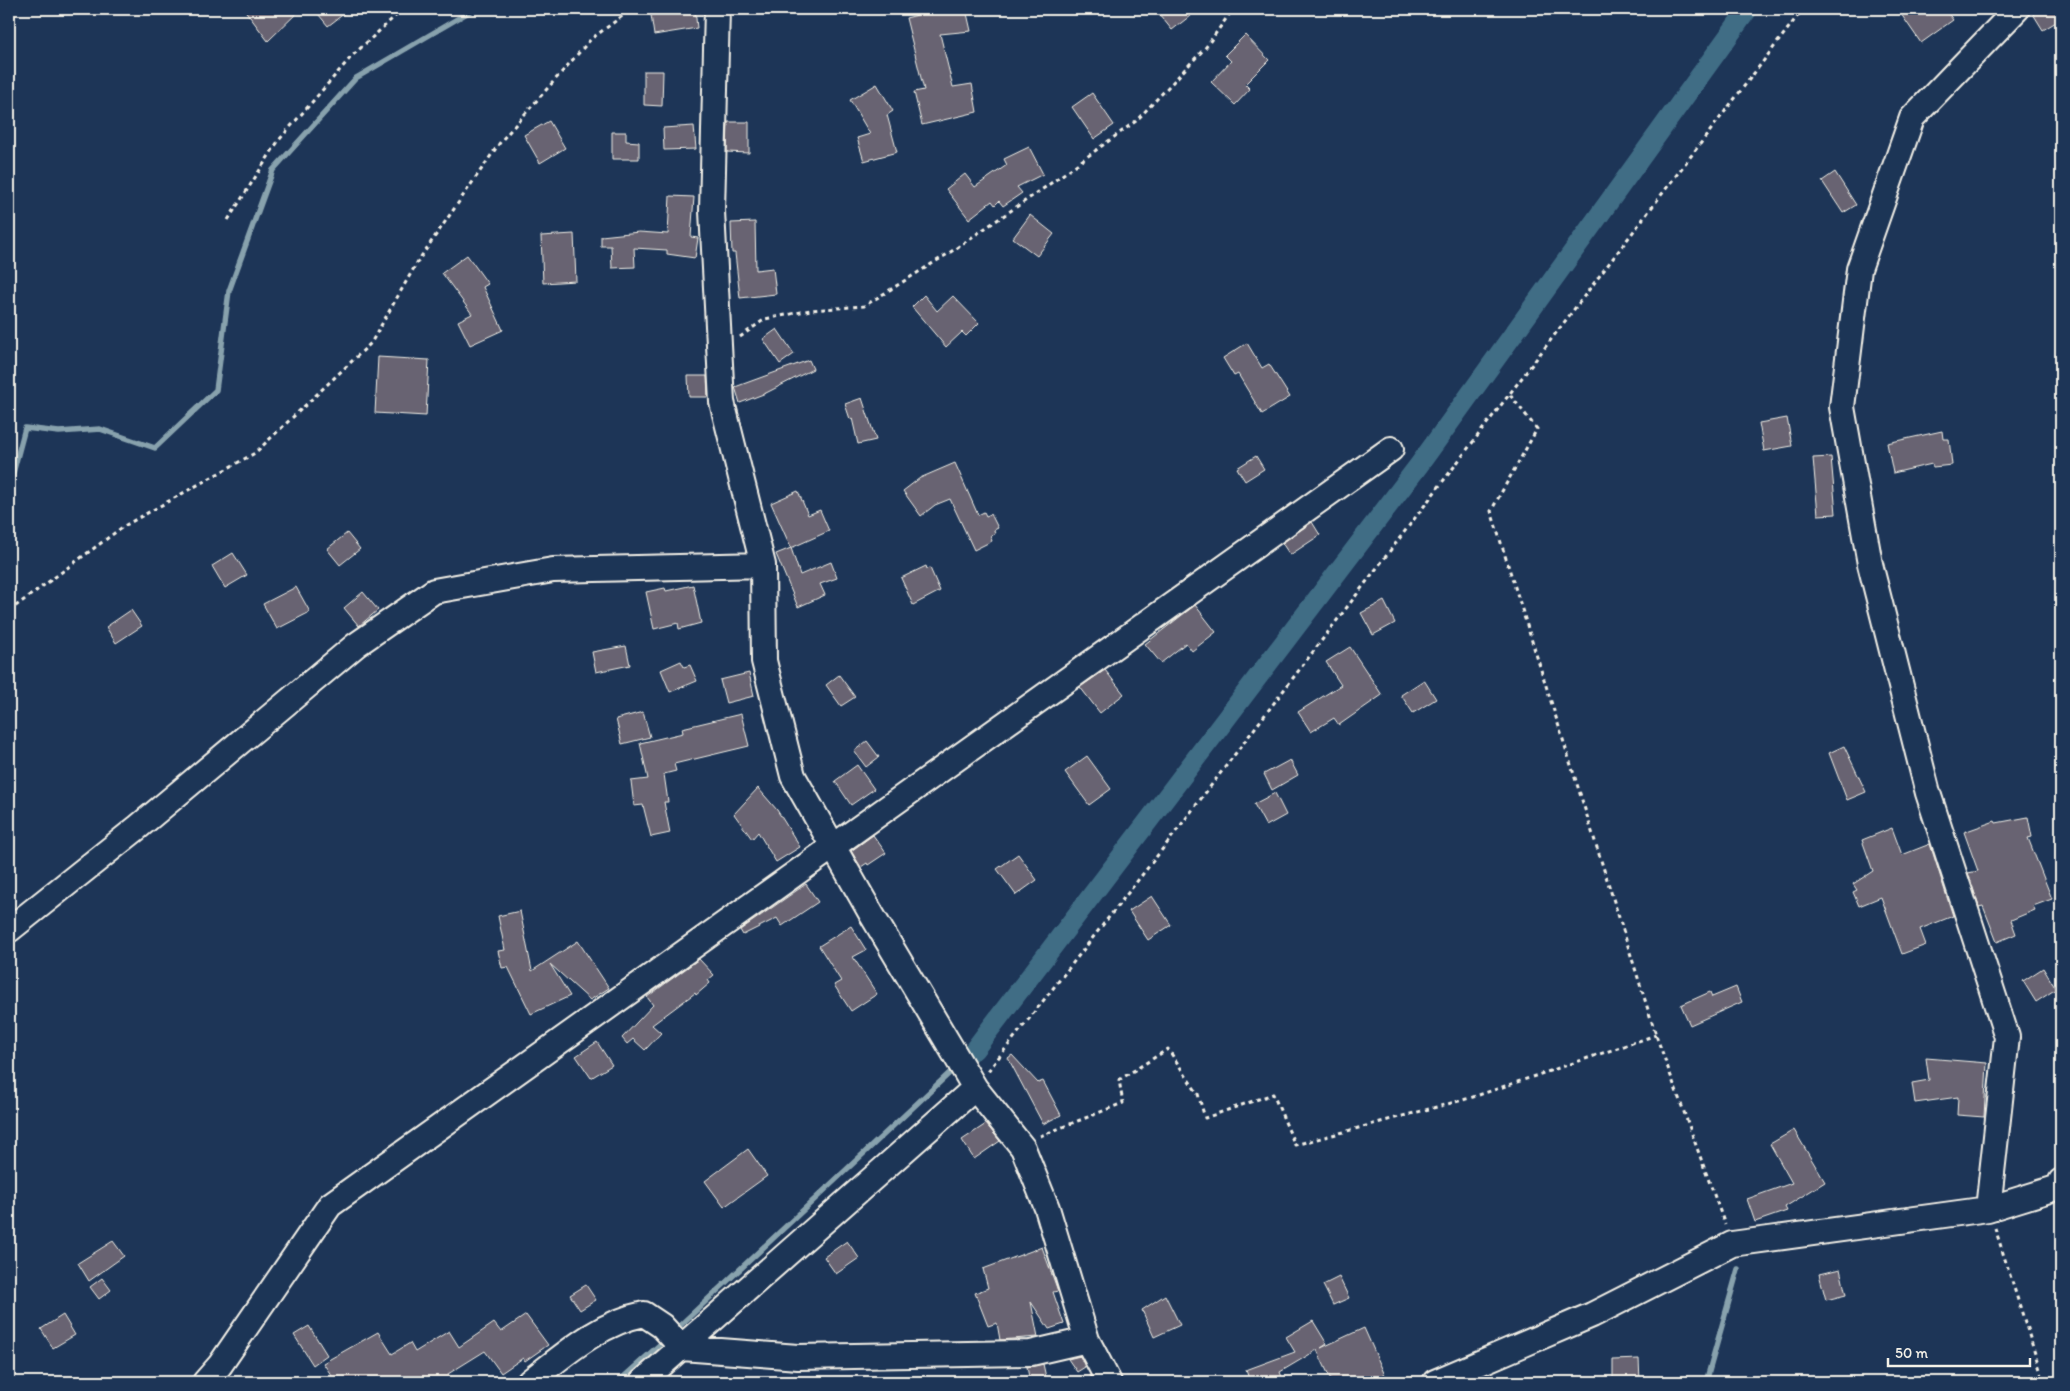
<svg xmlns="http://www.w3.org/2000/svg" width="2070" height="1391" font-family="Itim,sans-serif">
	<rect width="100%" height="100%" fill="#1d3557"/>
	<filter id="ink" filterUnits="userSpaceOnUse"><feTurbulence type="fractalNoise" baseFrequency=".02" numOctaves="2"/><feDisplacementMap in="SourceGraphic" scale="10" xChannelSelector="R" yChannelSelector="G"/><feConvolveMatrix kernelMatrix="1 2 1 2 8 2 1 2 1" color-interpolation-filters="sRGB"/></filter>
	<g filter="url(#ink)">
		<g fill="none" stroke-linecap="round" stroke-linejoin="round">
			<path stroke="#88a2ad" stroke-width="5.5" d="M 9,488 L 25,428 L 59,432 L 100,429 L 155,448 L 216,390 L 229,291 L 273,170 L 356,78 L 474,9
				M 964,1059 L 974,1050
				M 674,1331 L 956,1067
				M 618,1382 L 666,1339
				M 1706,1382 L 1738,1269"/>
			<path stroke="#406d85" stroke-width="20" d="M 974,1050 L 1419,465 L 1748,9"/>
		</g>
		<path fill="#676472" stroke="#f4f1e8" d="M 244,9 L 301,9 L 268,41 Z
			M 314,9 L 350,9 L 328,26 Z
			M 678,9 L 695,9 L 697,28 L 654,35 L 651,15 L 678,11 Z
			M 966,9 L 971,31 L 940,34 L 953,87 L 972,84 L 977,112 L 922,125 L 914,92 L 924,90 L 906,18 L 929,12 Z
			M 1155,9 L 1199,9 L 1172,30 Z
			M 1909,9 L 1945,9 L 1953,20 L 1921,43 L 1901,14 Z
			M 2030,9 L 2061,9 L 2061,19 L 2043,30 Z
			M 1245,35 L 1269,60 L 1245,84 L 1250,89 L 1235,105 L 1211,82 L 1231,61 L 1225,55 Z
			M 644,71 L 663,71 L 662,106 L 644,105 Z
			M 877,84 L 893,111 L 887,115 L 897,152 L 864,161 L 857,138 L 870,134 L 850,100 Z
			M 1092,93 L 1114,125 L 1094,139 L 1072,107 Z
			M 549,121 L 565,148 L 540,163 L 524,135 Z
			M 728,122 L 749,122 L 749,153 L 727,152 Z
			M 694,126 L 696,149 L 664,150 L 663,128 Z
			M 612,132 L 626,132 L 626,141 L 639,142 L 639,159 L 612,159 Z
			M 1029,147 L 1043,174 L 1017,187 L 1022,193 L 1003,206 L 999,201 L 995,205 L 992,201 L 969,219 L 946,189 L 965,174 L 975,187 L 1007,165 L 1004,159 Z
			M 1835,172 L 1856,205 L 1843,213 L 1822,181 Z
			M 670,196 L 694,197 L 691,237 L 698,238 L 695,258 L 667,254 L 667,250 L 634,248 L 635,267 L 612,268 L 611,246 L 601,246 L 601,236 L 639,232 L 668,234 Z
			M 1030,215 L 1054,234 L 1037,256 L 1013,238 Z
			M 755,222 L 756,270 L 773,268 L 776,294 L 740,298 L 735,253 L 732,253 L 731,223 Z
			M 574,234 L 576,281 L 543,283 L 541,236 Z
			M 467,255 L 488,284 L 483,287 L 503,330 L 470,345 L 458,321 L 472,314 L 442,273 Z
			M 924,295 L 937,311 L 953,296 L 979,323 L 966,336 L 962,332 L 946,347 L 912,307 Z
			M 777,329 L 794,354 L 780,364 L 763,339 Z
			M 1247,343 L 1262,368 L 1269,364 L 1290,397 L 1262,414 L 1238,374 L 1234,376 L 1223,358 Z
			M 378,357 L 429,360 L 426,416 L 375,413 Z
			M 809,360 L 813,369 L 766,393 L 740,403 L 735,387 Z
			M 688,376 L 707,376 L 708,397 L 689,397 Z
			M 862,398 L 876,440 L 858,444 L 852,418 L 850,419 L 845,404 Z
			M 1787,418 L 1792,446 L 1764,451 L 1759,423 Z
			M 1942,431 L 1943,439 L 1949,439 L 1952,465 L 1933,467 L 1932,464 L 1893,473 L 1887,443 Z
			M 1256,456 L 1264,469 L 1245,481 L 1237,468 Z
			M 1831,457 L 1836,514 L 1818,515 L 1813,458 Z
			M 955,463 L 978,515 L 984,512 L 986,516 L 991,514 L 998,528 L 994,530 L 995,534 L 990,536 L 992,541 L 974,550 L 950,499 L 935,505 L 921,516 L 903,491 L 920,478 Z
			M 798,491 L 808,515 L 820,510 L 829,531 L 791,548 L 771,503 Z
			M 1312,522 L 1320,535 L 1290,555 L 1282,543 Z
			M 347,533 L 360,549 L 340,565 L 327,549 Z
			M 791,548 L 800,575 L 831,562 L 837,578 L 820,584 L 825,595 L 798,607 L 776,554 Z
			M 233,553 L 247,575 L 225,588 L 212,566 Z
			M 926,566 L 927,569 L 930,568 L 940,591 L 913,605 L 901,578 Z
			M 693,585 L 701,623 L 679,629 L 678,623 L 654,629 L 646,592 L 665,588 L 666,591 Z
			M 296,587 L 310,612 L 277,629 L 263,604 Z
			M 363,592 L 378,610 L 359,626 L 344,608 Z
			M 1384,601 L 1395,623 L 1373,635 L 1361,613 Z
			M 1195,605 L 1216,632 L 1192,651 L 1186,643 L 1161,663 L 1145,644 Z
			M 131,610 L 142,626 L 116,643 L 106,627 Z
			M 626,646 L 630,665 L 596,672 L 592,652 Z
			M 1350,647 L 1382,695 L 1339,725 L 1334,718 L 1311,732 L 1298,712 L 1341,685 L 1326,662 Z
			M 681,661 L 684,667 L 690,665 L 697,681 L 670,692 L 661,670 Z
			M 1105,670 L 1124,694 L 1100,713 L 1080,687 Z
			M 749,673 L 754,696 L 726,703 L 720,680 Z
			M 839,675 L 855,697 L 841,706 L 826,685 Z
			M 1424,680 L 1436,699 L 1413,713 L 1401,695 Z
			M 643,712 L 650,737 L 622,744 L 616,719 Z
			M 741,714 L 749,746 L 674,764 L 676,771 L 664,774 L 668,802 L 664,802 L 670,833 L 651,837 L 643,805 L 634,806 L 631,781 L 648,779 L 640,743 L 683,733 L 682,728 Z
			M 867,741 L 879,757 L 866,767 L 854,751 Z
			M 1844,746 L 1866,792 L 1847,800 L 1829,753 Z
			M 1087,756 L 1111,789 L 1089,805 L 1065,772 Z
			M 1290,760 L 1298,775 L 1272,790 L 1264,774 Z
			M 857,765 L 874,789 L 851,805 L 835,781 Z
			M 758,788 L 777,810 L 800,847 L 776,862 L 758,832 L 752,839 L 734,814 Z
			M 1275,793 L 1286,815 L 1266,826 L 1254,804 Z
			M 2028,817 L 2032,837 L 2028,838 L 2052,899 L 2033,906 L 2035,910 L 2011,920 L 2016,934 L 1997,942 L 1983,906 L 1979,907 L 1968,873 L 1978,871 L 1964,832 L 1995,821 L 1996,823 Z
			M 1892,828 L 1902,855 L 1930,844 L 1953,916 L 1920,929 L 1926,945 L 1902,954 L 1881,897 L 1859,906 L 1853,892 L 1857,890 L 1853,884 L 1873,871 L 1862,840 Z
			M 873,835 L 886,853 L 868,865 L 867,863 L 861,867 L 851,851 Z
			M 1018,854 L 1037,880 L 1016,895 L 997,869 Z
			M 806,884 L 818,902 L 782,926 L 777,918 L 743,935 L 740,930 Z
			M 1152,896 L 1171,925 L 1148,940 L 1129,911 Z
			M 520,911 L 532,971 L 578,941 L 609,988 L 590,1000 L 550,964 L 570,996 L 531,1014 L 508,967 L 502,968 L 498,951 L 505,950 L 498,916 Z
			M 851,926 L 866,950 L 853,957 L 877,994 L 851,1011 L 834,985 L 841,981 L 819,946 Z
			M 699,959 L 714,975 L 708,980 L 710,983 L 696,995 L 695,993 L 652,1025 L 661,1033 L 645,1050 L 633,1039 L 627,1044 L 622,1038 L 653,1005 L 647,997 Z
			M 2043,968 L 2056,989 L 2036,1002 L 2023,981 Z
			M 1736,987 L 1742,1002 L 1690,1025 L 1681,1005 L 1710,992 L 1712,997 Z
			M 597,1042 L 612,1065 L 591,1078 L 576,1056 Z
			M 1012,1055 L 1038,1083 L 1043,1081 L 1061,1115 L 1043,1124 L 1008,1058 Z
			M 1926,1058 L 1987,1063 L 1984,1117 L 1957,1115 L 1958,1097 L 1915,1103 L 1912,1083 L 1929,1080 Z
			M 986,1124 L 1000,1141 L 974,1159 L 962,1140 Z
			M 1794,1130 L 1825,1182 L 1785,1207 L 1787,1211 L 1755,1222 L 1747,1199 L 1792,1183 L 1770,1144 Z
			M 748,1149 L 767,1176 L 724,1207 L 705,1181 Z
			M 113,1241 L 124,1256 L 89,1281 L 78,1263 Z
			M 847,1241 L 859,1258 L 836,1274 L 824,1257 Z
			M 1042,1247 L 1058,1291 L 1053,1292 L 1064,1324 L 1049,1329 L 1031,1302 L 1038,1337 L 1000,1340 L 997,1323 L 988,1326 L 975,1293 L 988,1288 L 983,1269 Z
			M 1840,1269 L 1846,1295 L 1826,1300 L 1819,1274 Z
			M 1339,1277 L 1349,1298 L 1333,1305 L 1323,1285 Z
			M 102,1278 L 111,1290 L 99,1299 L 90,1287 Z
			M 586,1285 L 596,1300 L 580,1310 L 570,1295 Z
			M 1165,1295 L 1180,1325 L 1154,1337 L 1142,1310 Z
			M 63,1315 L 75,1335 L 53,1348 L 41,1329 Z
			M 526,1315 L 548,1345 L 525,1361 L 523,1358 L 501,1373 L 485,1351 L 448,1374 L 453,1382 L 336,1382 L 323,1363 L 378,1332 L 392,1354 L 410,1343 L 415,1352 L 449,1331 L 459,1347 L 494,1323 L 501,1332 Z
			M 1313,1321 L 1327,1344 L 1321,1348 L 1364,1328 L 1388,1382 L 1332,1382 L 1317,1350 L 1280,1372 L 1284,1382 L 1250,1382 L 1246,1370 L 1295,1352 L 1286,1337 Z
			M 309,1326 L 327,1355 L 313,1365 L 294,1335 Z
			M 1080,1356 L 1085,1367 L 1077,1372 L 1068,1359 Z
			M 1639,1359 L 1640,1382 L 1613,1382 L 1613,1360 Z
			M 1043,1364 L 1047,1382 L 1030,1382 L 1027,1367 Z"/>
		<g fill="none" stroke-linecap="round" stroke-linejoin="round">
			<g stroke="#f4f1e8" stroke-width="28">
				<path id="minor" d="M 717,9 L 712,211 L 722,402 L 763,565 L 764,661 L 793,776 L 872,915 L 975,1088 L 1023,1148 L 1047,1208 L 1087,1340 L 1109,1382
					M 9,930 L 137,828 L 356,645 L 434,591 L 553,570 L 763,565
					M 1988,1209 L 2059,1187 L 2061,1181
					M 205,1382 L 220,1365 L 330,1205 L 1391,449
					M 529,1382 C 564,1355 599,1323 644,1314 L 662,1326 L 682,1348 L 798,1357 L 1031,1353 L 1087,1340
					M 642,1382 L 975,1088
					M 1435,1382 L 1592,1315 L 1732,1244 L 1988,1209 L 2007,1037 L 1928,793 L 1870,564 L 1842,407 L 1859,269 L 1912,118 L 2017,9"/>
			</g>
			<path stroke="#f4f1e8" stroke-width="3" stroke-dasharray="4 4" stroke-linecap="butt" d="M 228,220 L 279,140 L 352,56 L 403,9
				M 740,337 L 765,319 L 811,310 L 864,306 L 946,255 L 1047,186 L 1136,121 L 1206,47 L 1233,9
				M 1510,395 L 1537,429 L 1491,511 L 1656,1035 L 1725,1225
				M 9,611 L 124,526 L 255,453 L 371,343 L 418,261 L 501,141 L 591,39 L 632,9
				M 988,1071 L 1168,842 L 1803,9
				M 1040,1136 L 1123,1103 L 1119,1080 L 1168,1049 L 1198,1094 L 1205,1118 L 1273,1094 L 1295,1145 L 1470,1098 L 1656,1035
				M 1995,1228 L 2044,1382"/>
			<use href="#minor" stroke="#1d3557" stroke-width="24"/>
		</g>
	</g>
	<rect width="2070" height="1391" fill="none" stroke="#1d3557" stroke-width="30"/>
	<rect x="15" y="15" width="2040" height="1361" fill="none" stroke="#f4f1e8" stroke-width="2" filter="url(#ink)"/>
	<path d="M1888 1358v8h142v-8" fill="none" stroke="#f4f1e8" stroke-width="2.5"/>
	<text x="1895" y="1358" font-size="15" fill="#f4f1e8" stroke="#1d3557" stroke-width="4" paint-order="stroke">50 m</text>
</svg>
